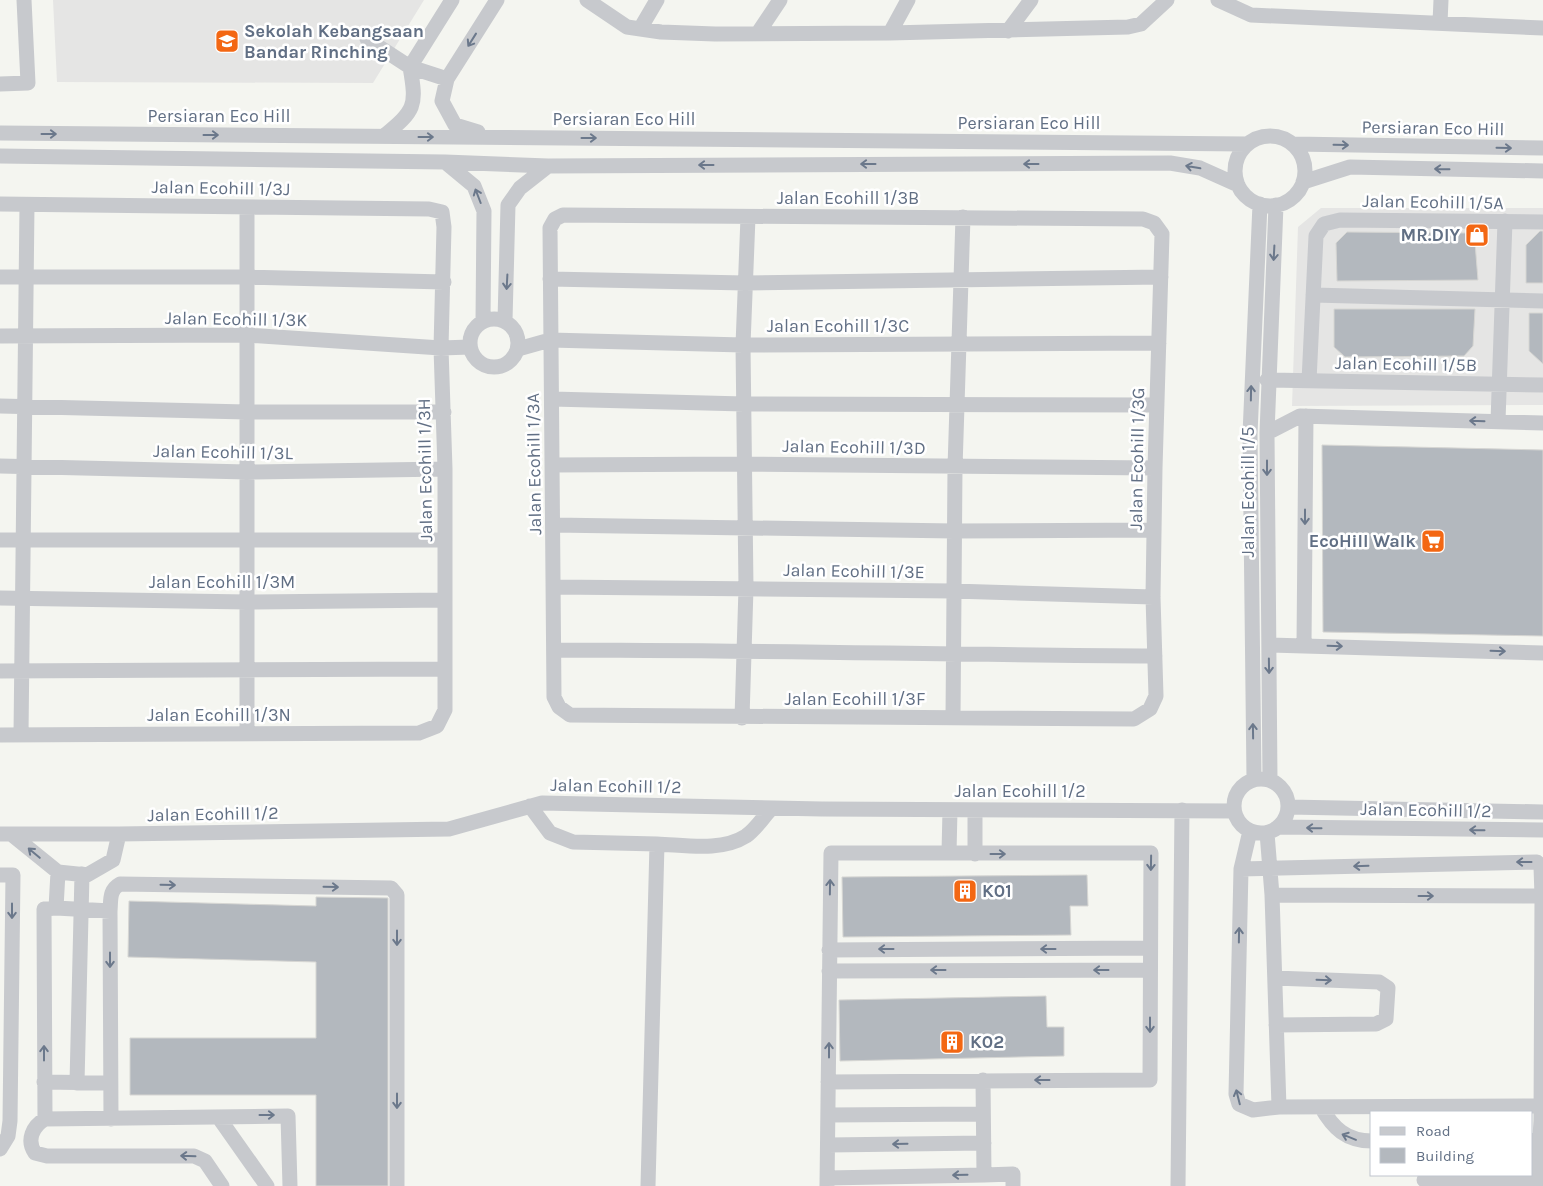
<svg xmlns="http://www.w3.org/2000/svg" width="1543" height="1186" font-family="Karla,sans-serif">
	<rect width="100%" height="100%" fill="#f4f5f0"/>
	<path fill="#e5e5e4" d="M 53,0 L 424,0 L 373,83 L 57,82 Z
		M 1321,208 L 1543,208 L 1543,405 L 1292,406 L 1298,227 Z"/>
	<path fill="#b3b8be" stroke="#d6d6d3" d="M 1540,231 L 1543,231 L 1543,283 L 1526,283 L 1526,245 Z
		M 1347,232 L 1466,233 L 1475,242 L 1478,280 L 1337,281 L 1336,243 Z
		M 1334,309 L 1475,309 L 1473,346 L 1464,356 L 1345,357 L 1334,347 Z
		M 1529,313 L 1543,313 L 1543,364 L 1529,351 Z
		M 1322,445 L 1543,450 L 1543,636 L 1323,632 Z
		M 1087,875 L 1088,906 L 1070,906 L 1071,935 L 843,937 L 842,877 Z
		M 316,897 L 388,898 L 388,1186 L 316,1186 L 316,1095 L 130,1095 L 130,1038 L 316,1038 L 316,962 L 128,957 L 129,901 L 316,906 Z
		M 1046,996 L 1047,1027 L 1064,1027 L 1064,1056 L 840,1061 L 839,1000 Z"/>
	<g fill="none" stroke-linecap="round" stroke-linejoin="round">
		<path stroke="#c7c9cd" stroke-width="15" d="M 587,0 L 627,27 L 661,32 L 715,34 L 890,33 L 1128,27 L 1141,24 L 1167,0
			M 1218,0 L 1251,15 L 1543,28
			M 1440,23 L 1441,0
			M 640,29 L 657,0
			M 1008,31 L 1031,0
			M 758,33 L 780,0
			M 890,33 L 908,0
			M 367,39 L 410,67 L 447,79
			M 0,84 L 28,83 L 24,0
			M 478,132 L 455,125 L 442,101 L 447,79 L 497,0
			M 0,133 L 1247,144
			M 384,136 C 415,110 417,107 410,67 L 452,0
			M1235 171a35 35 0 1 1 70 0a35 35 0 1 1-70 0Z
			M 1293,144 L 1543,148
			M 0,156 L 445,162 L 548,166 L 1170,163 L 1200,168 L 1238,185
			M 445,162 L 474,186 L 484,211 L 483,321
			M 1303,182 L 1350,167 L 1543,171
			M 0,204 L 429,209 L 442,212 L 444,227 L 441,348 L 445,469 L 445,710 L 437,726 L 419,733 L 0,735
			M 563,215 L 1143,219 L 1154,223 L 1162,234 L 1155,468 L 1153,597 L 1156,696 L 1150,709 L 1134,719 L 570,715 L 559,707 L 554,697 L 550,228 L 555,219 Z
			M 0,277 L 247,277 L 444,282
			M 550,279 L 745,283 L 1161,277
			M 1313,295 L 1543,301
			M470 343a24 24 0 1 1 48 0a24 24 0 1 1-48 0Z
			M 505,321 L 508,205 L 520,188 L 548,166
			M 0,336 L 247,335 L 441,348 L 470,347
			M 518,349 L 550,340 L 743,345 L 1159,343
			M 1267,380 L 1543,385
			M 1309,381 L 1316,236 L 1324,224 L 1340,220 L 1543,222
			M 552,399 L 744,404 L 1157,405
			M 0,406 L 246,412 L 444,412
			M 1498,421 L 1505,221
			M 1267,433 L 1300,416 L 1543,423
			M 553,465 L 744,464 L 1155,468
			M 0,466 L 247,472 L 445,469
			M 554,525 L 954,531 L 1154,530
			M 0,540 L 445,540
			M 554,587 L 953,591 L 1153,597
			M 0,598 L 247,602 L 445,600
			M 1269,645 L 1543,653
			M 1304,645 L 1306,416
			M 554,650 C 755,650 955,655 1155,656
			M 0,671 L 445,669
			M 742,718 L 746,588 L 743,345 L 748,217
			M 953,718 L 955,468 L 963,217
			M 247,734 L 247,207
			M 21,735 L 27,205
			M1234 806a27 27 0 1 1 54 0a27 27 0 1 1-54 0Z
			M 1254,779 L 1250,434 L 1260,204
			M 1270,780 L 1267,433 L 1276,205
			M 530,806 L 550,833 L 573,842 L 657,844
			M 1289,807 L 1543,812
			M 1278,827 L 1543,830
			M 1250,831 L 1241,869 L 1236,1094 L 1239,1104 L 1253,1110 L 1279,1107 L 1541,1106
			M 1267,833 L 1272,895 L 1279,1107
			M 0,834 L 119,834 L 449,829 L 542,803 L 822,809 L 1234,811
			M 11,834 L 58,872 L 87,875 L 113,860 L 119,834
			M 975,854 L 975,810
			M 1241,869 L 1537,862 L 1541,867 L 1542,896 L 1541,1121 L 1540,1136 L 1532,1142
			M 0,875 L 13,875 L 10,1121 L 8,1136 L 0,1149
			M 1272,895 L 1542,896
			M 56,908 L 110,911
			M 829,950 L 1149,948
			M 829,971 L 1150,970
			M 1275,978 L 1379,982 L 1388,988 L 1386,1019 L 1376,1024 L 1276,1025
			M 44,1082 L 110,1083
			M 828,1082 L 1150,1080 L 1151,853 L 949,853
			M 77,1083 L 82,874
			M 1321,1107 C 1333,1128 1346,1141 1372,1141
			M 828,1115 L 983,1114
			M 219,1118 L 267,1186
			M 45,1119 L 44,909 L 56,908 L 58,872
			M 111,1119 L 110,911 C 111,900 109,890 120,884 L 391,888 L 397,895 L 397,1186
			M 828,1145 L 984,1143
			M 984,1175 L 1013,1174 L 1013,1186
			M 827,1178 L 984,1175 L 983,1080
			M 1424,1180 L 1536,1179
			M 222,1186 L 205,1161 L 194,1156 L 47,1156 L 35,1153 C 26,1140 33,1126 45,1119 L 288,1116 L 290,1186
			M 648,1186 L 657,844 C 685,845 721,852 746,836 C 756,829 764,816 772,808
			M 827,1186 L 831,853 L 949,853 L 950,810
			M 1178,1186 L 1182,810
			M 1536,1186 L 1540,1136"/>
	</g>
	<defs><path id="oneway-shaft" d="M-6 0H5M1.5-3L5.5 0L1.5 3" fill="none" stroke-width="1.6" stroke-linecap="round" stroke-linejoin="round" transform="scale(1.25)"/></defs>
	<g stroke="#6b788b">
		<use href="#oneway-shaft" transform="translate(472 40) rotate(122)"/>
		<use href="#oneway-shaft" transform="translate(49 134)"/>
		<use href="#oneway-shaft" transform="translate(211 135)"/>
		<use href="#oneway-shaft" transform="translate(426 137)"/>
		<use href="#oneway-shaft" transform="translate(589 138)"/>
		<use href="#oneway-shaft" transform="translate(1341 145) rotate(1)"/>
		<use href="#oneway-shaft" transform="translate(1504 148) rotate(1)"/>
		<use href="#oneway-shaft" transform="translate(868 164) rotate(180)"/>
		<use href="#oneway-shaft" transform="translate(1031 164) rotate(180)"/>
		<use href="#oneway-shaft" transform="translate(706 165) rotate(180)"/>
		<use href="#oneway-shaft" transform="translate(1193 167) rotate(-170)"/>
		<use href="#oneway-shaft" transform="translate(1442 169) rotate(-179)"/>
		<use href="#oneway-shaft" transform="translate(478 196) rotate(-111)"/>
		<use href="#oneway-shaft" transform="translate(1274 253) rotate(93)"/>
		<use href="#oneway-shaft" transform="translate(507 282) rotate(93)"/>
		<use href="#oneway-shaft" transform="translate(1251 393) rotate(-89)"/>
		<use href="#oneway-shaft" transform="translate(1477 421) rotate(-178)"/>
		<use href="#oneway-shaft" transform="translate(1267 468) rotate(90)"/>
		<use href="#oneway-shaft" transform="translate(1305 517) rotate(90)"/>
		<use href="#oneway-shaft" transform="translate(1335 646) rotate(2)"/>
		<use href="#oneway-shaft" transform="translate(1498 651) rotate(2)"/>
		<use href="#oneway-shaft" transform="translate(1269 666) rotate(89)"/>
		<use href="#oneway-shaft" transform="translate(1253 731) rotate(-91)"/>
		<use href="#oneway-shaft" transform="translate(1314 828) rotate(-179)"/>
		<use href="#oneway-shaft" transform="translate(1477 830) rotate(-179)"/>
		<use href="#oneway-shaft" transform="translate(34 853) rotate(-140)"/>
		<use href="#oneway-shaft" transform="translate(998 854)"/>
		<use href="#oneway-shaft" transform="translate(1524 862) rotate(-180)"/>
		<use href="#oneway-shaft" transform="translate(1151 863) rotate(91)"/>
		<use href="#oneway-shaft" transform="translate(1361 866) rotate(178)"/>
		<use href="#oneway-shaft" transform="translate(168 885) rotate(1)"/>
		<use href="#oneway-shaft" transform="translate(331 887) rotate(1)"/>
		<use href="#oneway-shaft" transform="translate(830 887) rotate(-89)"/>
		<use href="#oneway-shaft" transform="translate(1426 896)"/>
		<use href="#oneway-shaft" transform="translate(12 911) rotate(90)"/>
		<use href="#oneway-shaft" transform="translate(1239 935) rotate(-89)"/>
		<use href="#oneway-shaft" transform="translate(397 938) rotate(90)"/>
		<use href="#oneway-shaft" transform="translate(886 949) rotate(180)"/>
		<use href="#oneway-shaft" transform="translate(1048 949) rotate(180)"/>
		<use href="#oneway-shaft" transform="translate(110 960) rotate(90)"/>
		<use href="#oneway-shaft" transform="translate(938 970) rotate(180)"/>
		<use href="#oneway-shaft" transform="translate(1101 970) rotate(180)"/>
		<use href="#oneway-shaft" transform="translate(1324 980) rotate(2)"/>
		<use href="#oneway-shaft" transform="translate(1150 1025) rotate(90)"/>
		<use href="#oneway-shaft" transform="translate(829 1050) rotate(-90)"/>
		<use href="#oneway-shaft" transform="translate(44 1053) rotate(-90)"/>
		<use href="#oneway-shaft" transform="translate(1042 1080) rotate(180)"/>
		<use href="#oneway-shaft" transform="translate(1238 1097) rotate(-104)"/>
		<use href="#oneway-shaft" transform="translate(397 1101) rotate(90)"/>
		<use href="#oneway-shaft" transform="translate(267 1115)"/>
		<use href="#oneway-shaft" transform="translate(1349 1137) rotate(-158)"/>
		<use href="#oneway-shaft" transform="translate(900 1144) rotate(179)"/>
		<use href="#oneway-shaft" transform="translate(188 1156) rotate(-178)"/>
		<use href="#oneway-shaft" transform="translate(960 1175) rotate(179)"/>
	</g>
	<defs>
		<g id="school-square" transform="scale(1.25)"><rect x="-9" y="-9" width="18" height="18" rx="4" fill="#f36713" stroke="#fff"/><path d="M0-5L7-2L0 1L-7-2ZM-4 1L0 2.5L4 1V4Q0 6-4 4Z" fill="#fff"/></g>
		<g id="shop-square" transform="scale(1.25)"><rect x="-9" y="-9" width="18" height="18" rx="4" fill="#f36713" stroke="#fff"/><path d="M-5-2.5h2.3a2.7 3.5 0 0 1 5.4 0H5L5.5 6h-11ZM-1.5-2.5h3a1.5 2.3 0 0 0-3 0Z" fill="#fff"/></g>
		<g id="supermarket-square" transform="scale(1.25)"><rect x="-9" y="-9" width="18" height="18" rx="4" fill="#f36713" stroke="#fff"/><path d="M-6-5.5h2.5l.6 2H6L4.5 2H-2.5L-4.4-4H-6ZM-1.5 3.2a1.3 1.3 0 1 0 .1 0ZM3 3.2a1.3 1.3 0 1 0 .1 0Z" fill="#fff"/></g>
		<g id="building-square" transform="scale(1.25)"><rect x="-9" y="-9" width="18" height="18" rx="4" fill="#f36713" stroke="#fff"/><path d="M-4-6H4V6H1V3H-1V6H-4ZM-2.5-4.3h1.7v1.8h-1.7ZM.8-4.3h1.7v1.8H.8ZM-2.5-1h1.7V.8h-1.7ZM.8-1h1.7V.8H.8Z" fill="#fff"/></g>
	</defs>
	<g fill-rule="evenodd">
		<use href="#school-square" x="227" y="41"/>
		<use href="#shop-square" x="1477" y="235"/>
		<use href="#supermarket-square" x="1433" y="541"/>
		<use href="#building-square" x="965" y="891"/>
		<use href="#building-square" x="952" y="1042"/>
	</g>
	<g text-anchor="middle" dominant-baseline="central" stroke-width="5" stroke-linejoin="round" paint-order="stroke">
		<g font-size="18" font-weight="bold" fill="#616f84" stroke="#fff" text-anchor="start">
			<text x="244" y="31">Sekolah Kebangsaan<tspan x="244" dy="21">Bandar Rinching</tspan></text>
			<text x="1460" y="235" text-anchor="end">MR.DIY</text>
			<text x="1416" y="541" text-anchor="end">EcoHill Walk</text>
			<text x="982" y="891">K01</text>
			<text x="970" y="1042">K02</text>
		</g>
		<g font-size="18" fill="#616f84" stroke="#fff">
			<text x="219" y="116">Persiaran Eco Hill</text>
			<text x="624" y="119">Persiaran Eco Hill</text>
			<text x="1029" y="123">Persiaran Eco Hill</text>
			<text transform="translate(1433 128) rotate(1)">Persiaran Eco Hill</text>
			<text transform="translate(221 188) rotate(1)">Jalan Ecohill 1/3J</text>
			<text x="848" y="198">Jalan Ecohill 1/3B</text>
			<text transform="translate(1433 202) rotate(1)">Jalan Ecohill 1/5A</text>
			<text transform="translate(236 319) rotate(1)">Jalan Ecohill 1/3K</text>
			<text x="838" y="326">Jalan Ecohill 1/3C</text>
			<text transform="translate(1406 364) rotate(1)">Jalan Ecohill 1/5B</text>
			<text transform="translate(854 447) rotate(1)">Jalan Ecohill 1/3D</text>
			<text transform="translate(223 452) rotate(1)">Jalan Ecohill 1/3L</text>
			<text transform="translate(1137 459) rotate(-89)">Jalan Ecohill 1/3G</text>
			<text transform="translate(534 464) rotate(-91)">Jalan Ecohill 1/3A</text>
			<text transform="translate(425 470) rotate(-91)">Jalan Ecohill 1/3H</text>
			<text transform="translate(1248 492) rotate(-90)">Jalan Ecohill 1/5</text>
			<text transform="translate(854 571) rotate(1)">Jalan Ecohill 1/3E</text>
			<text x="222" y="582">Jalan Ecohill 1/3M</text>
			<text x="855" y="699">Jalan Ecohill 1/3F</text>
			<text x="219" y="715">Jalan Ecohill 1/3N</text>
			<text transform="translate(616 786) rotate(1)">Jalan Ecohill 1/2</text>
			<text x="1020" y="791">Jalan Ecohill 1/2</text>
			<text transform="translate(1426 810) rotate(1)">Jalan Ecohill 1/2</text>
			<text transform="translate(213 814) rotate(-1)">Jalan Ecohill 1/2</text>
		</g>
	</g>
	<rect x="1370" y="1111" width="162" height="65" fill="#ffffff" stroke="#c0c5ce"/>
	<rect x="1380" y="1127" width="25" height="8" fill="#c7c9cd" stroke="#c0c5ce"/>
	<text x="1416" y="1136" font-size="15" fill="#616f84">Road</text>
	<rect x="1380" y="1148" width="25" height="15" fill="#b3b8be" stroke="#c0c5ce"/>
	<text x="1416" y="1161" font-size="15" fill="#616f84">Building</text>
</svg>
